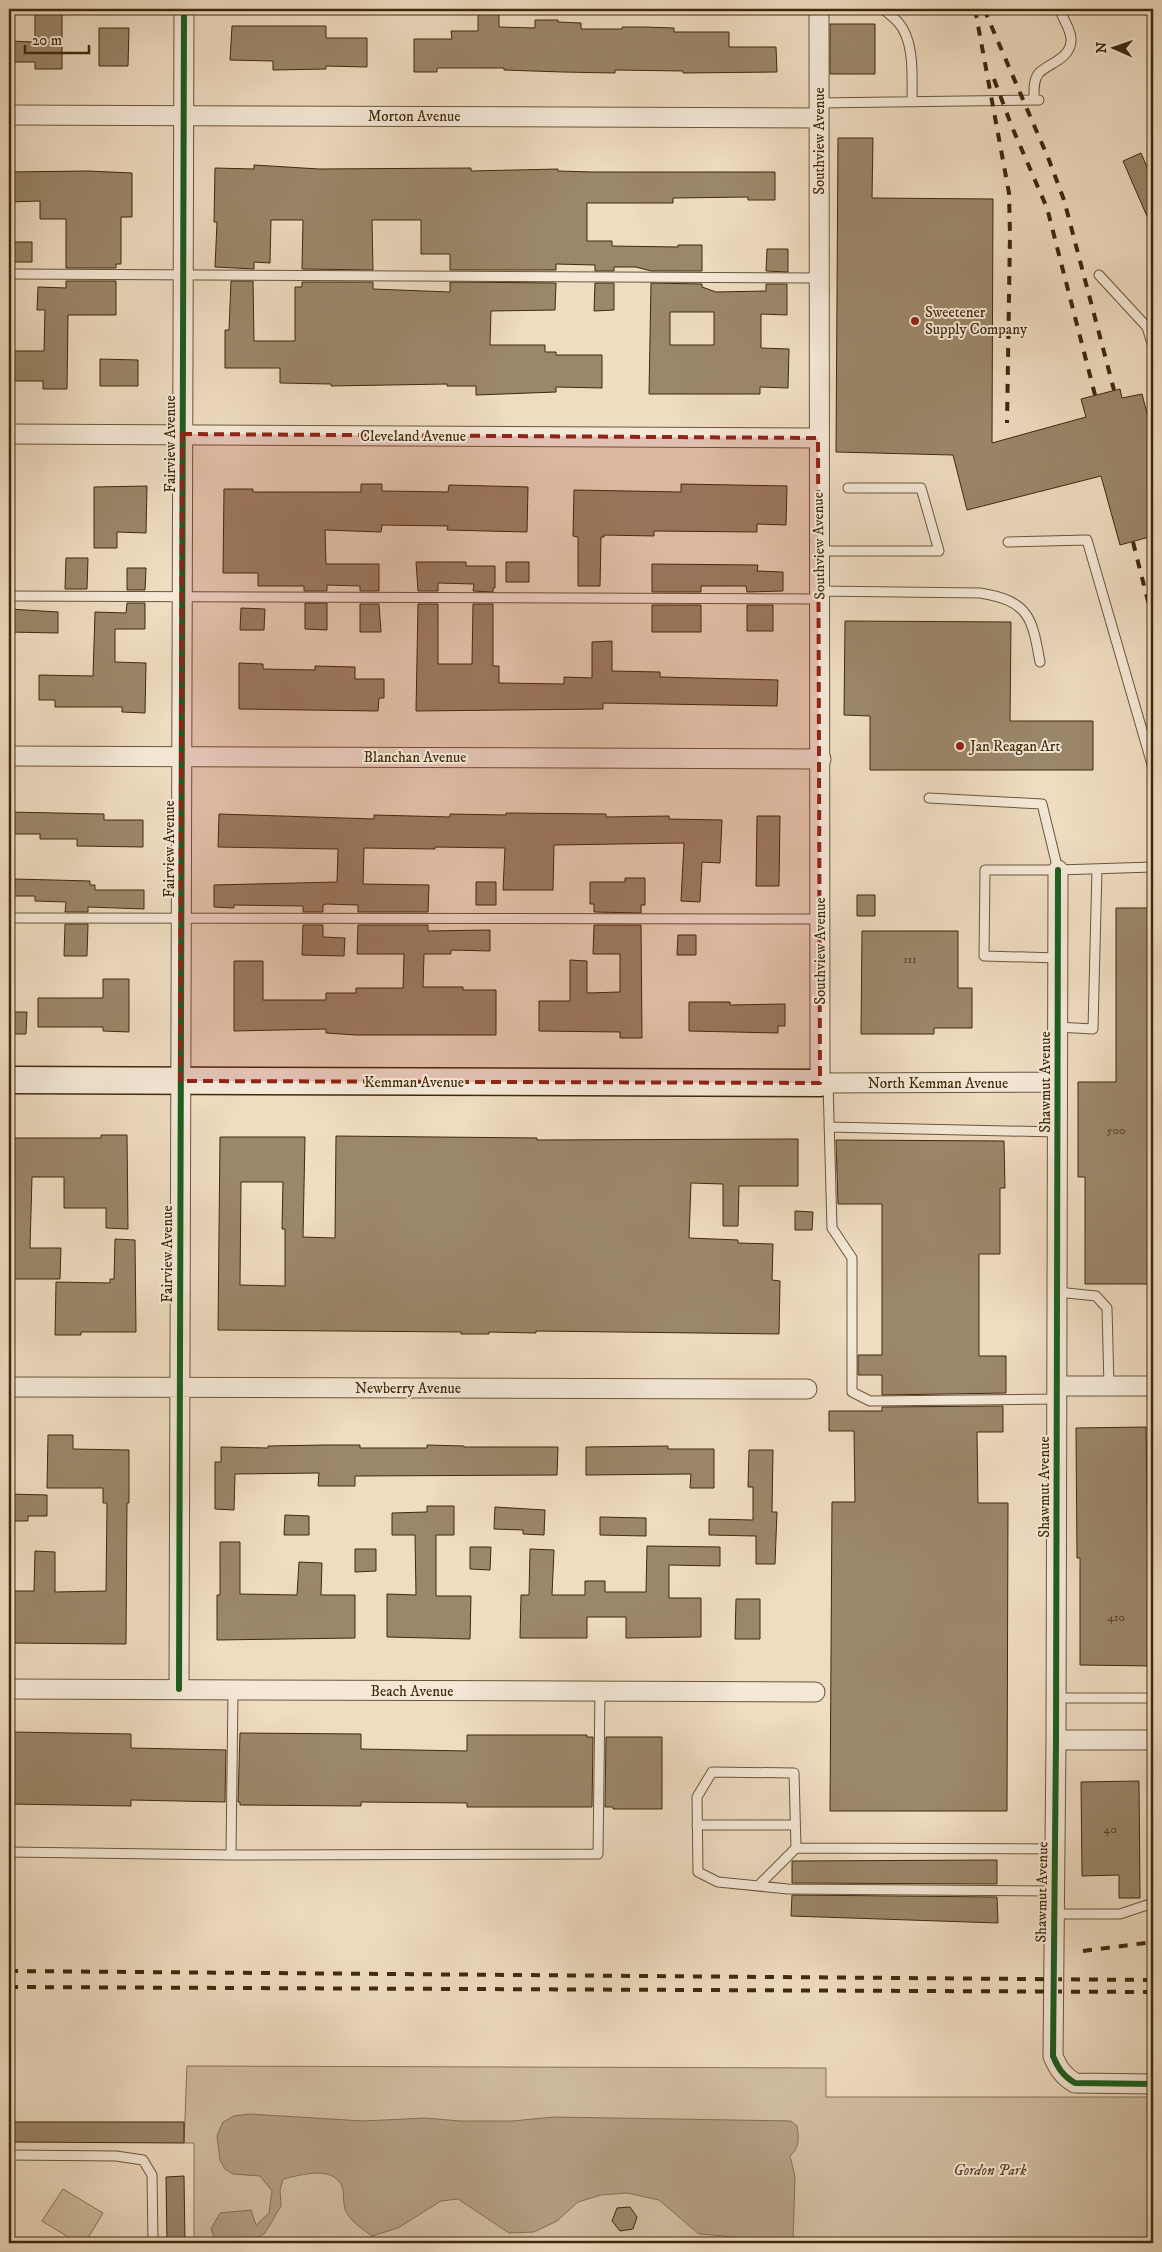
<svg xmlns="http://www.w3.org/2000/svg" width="1162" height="2252" font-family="'IM FELL DW Pica',serif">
	<rect width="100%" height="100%" fill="#efdcc1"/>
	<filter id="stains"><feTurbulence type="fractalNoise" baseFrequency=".004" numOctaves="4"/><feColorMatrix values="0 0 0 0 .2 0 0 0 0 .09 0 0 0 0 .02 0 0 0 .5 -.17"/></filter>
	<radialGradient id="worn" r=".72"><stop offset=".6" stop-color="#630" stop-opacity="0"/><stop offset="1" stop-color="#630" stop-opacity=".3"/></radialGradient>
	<path fill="#d1bea2" stroke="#887456" d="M 187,2066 L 826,2068 L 826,2097 L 1153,2097 L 1153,2243 L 194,2243 L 194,2143 L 184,2143 Z
		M 63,2189 L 103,2213 L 85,2243 L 78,2243 L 42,2221 Z"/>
	<path fill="#b39f83" stroke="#857053" d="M 249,2114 L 363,2121 L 425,2118 L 460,2121 L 512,2121 L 554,2117 L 791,2121 L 797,2126 C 799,2138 800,2147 790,2156 L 795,2177 L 793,2243 L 755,2243 L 725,2236 L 699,2234 L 659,2200 L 627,2193 L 601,2195 L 578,2202 L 557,2221 L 534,2232 L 509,2233 L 458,2199 L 441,2201 L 398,2228 L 372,2236 C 363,2229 349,2221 345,2209 C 343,2203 344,2196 343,2189 C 335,2164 301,2175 283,2179 L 280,2190 L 281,2206 L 265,2233 L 249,2243 L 216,2243 L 211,2229 L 220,2213 L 251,2210 L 256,2225 L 269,2213 L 272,2191 L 260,2176 L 233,2174 L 225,2169 L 220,2160 L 217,2136 L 223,2122 L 234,2116 Z"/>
	<path fill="#9b876a" stroke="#3f2a0b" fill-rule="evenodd" d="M 35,9 L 62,9 L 62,69 L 35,69 L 35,62 L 9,62 L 9,41 L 35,42 Z
		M 478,9 L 499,9 L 499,27 L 535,28 L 535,20 L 558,20 L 558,22 L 581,23 L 581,29 L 622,29 L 622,27 L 644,27 L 674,28 L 674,32 L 729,32 L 729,47 L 776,47 L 777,72 L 683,73 L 683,71 L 615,70 L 615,73 L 562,72 L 504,70 L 504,68 L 437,68 L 437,72 L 414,72 L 414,39 L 452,39 L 451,31 L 478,31 Z
		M 830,24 L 875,24 L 875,74 L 830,74 Z
		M 232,26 L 326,26 L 326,38 L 367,38 L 367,67 L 326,66 L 326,69 L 273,70 L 273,61 L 230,60 Z
		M 99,28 L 129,28 L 128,66 L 99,66 Z
		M 838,138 L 873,138 L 872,198 L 993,199 L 992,443 L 1086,417 L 1081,399 L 1120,389 L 1122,398 L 1142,394 L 1153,437 L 1153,536 L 1120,545 L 1101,476 L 967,510 L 953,455 L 836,452 Z
		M 1141,153 L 1153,181 L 1153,230 L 1123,161 Z
		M 254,165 L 319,169 L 471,168 L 471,171 L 558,169 L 558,171 L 593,172 L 775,172 L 775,200 L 748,200 L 748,197 L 673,198 L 673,203 L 587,203 L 587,241 L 612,241 L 612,246 L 678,247 L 678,245 L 702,245 L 702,271 L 651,271 L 636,267 L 614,267 L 614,271 L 595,271 L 595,265 L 556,264 L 556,270 L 450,270 L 450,254 L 421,254 L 421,220 L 372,220 L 373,270 L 302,269 L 303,220 L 271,220 L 270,263 L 254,262 L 254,269 L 215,267 L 217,222 L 214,222 L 215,168 L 254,169 Z
		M 88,171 L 132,173 L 132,217 L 121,217 L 121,264 L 116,264 L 116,268 L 66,268 L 66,219 L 40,219 L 40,201 L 9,202 L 9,172 Z
		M 11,242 L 32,242 L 32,262 L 11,262 Z
		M 767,249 L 788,249 L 788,272 L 766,271 Z
		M 66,281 L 116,281 L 116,315 L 68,315 L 67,389 L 43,389 L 43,381 L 9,381 L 9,351 L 44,351 L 45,310 L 37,310 L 38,287 L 66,288 Z
		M 231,281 L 253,281 L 254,341 L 295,341 L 295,287 L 302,287 L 302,282 L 373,282 L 373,289 L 450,292 L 450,282 L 556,283 L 555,310 L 491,311 L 490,345 L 545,345 L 545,352 L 556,352 L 556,355 L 602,355 L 602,388 L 556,387 L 556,392 L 476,395 L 476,386 L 447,386 L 447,384 L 331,386 L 331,384 L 280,383 L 280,368 L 225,368 L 225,330 L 229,330 Z
		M 595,283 L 614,283 L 614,310 L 594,311 Z
		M 651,283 L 702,284 L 702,287 L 716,292 L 766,291 L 766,284 L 787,284 L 787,315 L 761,314 L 761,348 L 789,349 L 788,388 L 760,387 L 760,394 L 649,394 ZM 670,312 L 714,312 L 714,345 L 670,345 Z
		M 100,359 L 138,360 L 138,386 L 100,386 Z
		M 361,484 L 382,484 L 382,491 L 448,492 L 449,485 L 528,487 L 527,532 L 447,530 L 448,526 L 382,525 L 381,532 L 325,530 L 326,564 L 379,564 L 379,591 L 360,591 L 360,586 L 327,585 L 327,591 L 304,591 L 304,586 L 258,586 L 258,573 L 223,573 L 224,489 L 253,489 L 253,492 L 361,492 Z
		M 681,484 L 787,486 L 786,525 L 757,524 L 757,532 L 654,531 L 654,536 L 604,535 L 604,537 L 601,537 L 600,586 L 578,586 L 578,537 L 573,536 L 574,490 L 681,492 Z
		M 147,486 L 146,533 L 117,532 L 117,548 L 94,548 L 94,487 Z
		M 66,558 L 88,558 L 87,589 L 65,589 Z
		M 416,562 L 466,562 L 466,566 L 495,566 L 495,588 L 493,588 L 493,592 L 473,591 L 474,584 L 438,583 L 438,591 L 418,591 Z
		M 506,562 L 529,562 L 529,582 L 506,582 Z
		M 652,564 L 758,565 L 757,571 L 783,572 L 783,591 L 747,592 L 746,586 L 701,586 L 701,592 L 652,592 Z
		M 127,568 L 146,568 L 145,590 L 127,590 Z
		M 127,603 L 145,603 L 145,629 L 115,629 L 115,662 L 146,663 L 145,713 L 122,712 L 122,707 L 55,707 L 55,700 L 39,700 L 39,675 L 93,676 L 95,612 L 126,613 Z
		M 305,603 L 327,603 L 327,630 L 305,629 Z
		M 360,604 L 379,604 L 381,632 L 360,632 Z
		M 418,604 L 438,604 L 438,664 L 472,664 L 473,604 L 493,604 L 493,666 L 499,666 L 499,683 L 564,684 L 564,677 L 592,678 L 592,642 L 612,641 L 612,671 L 660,672 L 660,677 L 778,680 L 777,706 L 603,703 L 603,709 L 416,711 Z
		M 652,605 L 701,605 L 701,632 L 652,632 Z
		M 747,605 L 773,605 L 773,631 L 747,631 Z
		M 241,608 L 265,609 L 264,630 L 240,630 Z
		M 9,609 L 58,612 L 58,633 L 9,632 Z
		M 845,621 L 1011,622 L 1010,721 L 1093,721 L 1093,770 L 870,770 L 870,716 L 844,715 Z
		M 239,663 L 263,664 L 263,669 L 315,670 L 315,666 L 355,667 L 355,679 L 384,679 L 384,698 L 379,698 L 378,711 L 239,709 Z
		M 9,812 L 104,814 L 104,820 L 143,820 L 143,847 L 77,846 L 77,839 L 40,839 L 40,834 L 9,834 Z
		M 506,813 L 606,814 L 606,817 L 669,816 L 669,819 L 722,820 L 720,863 L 702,862 L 700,902 L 681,901 L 684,843 L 554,845 L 553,890 L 503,890 L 505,848 L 435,847 L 435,849 L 364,848 L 363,884 L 429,885 L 428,912 L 358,912 L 358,905 L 326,904 L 323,905 L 323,912 L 303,912 L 303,906 L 234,905 L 234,908 L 214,907 L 214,885 L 337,882 L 338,849 L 218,847 L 219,814 L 374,819 L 374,815 L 450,817 L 450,814 L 506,815 Z
		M 757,816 L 780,816 L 779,886 L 756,886 Z
		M 625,878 L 645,878 L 645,905 L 641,905 L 641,913 L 594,912 L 594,904 L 590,904 L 590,882 L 625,882 Z
		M 15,879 L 90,881 L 90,885 L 95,885 L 95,890 L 144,890 L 144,909 L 88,907 L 88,912 L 65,912 L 66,902 L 35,901 L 35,896 L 14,896 Z
		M 476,882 L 496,882 L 496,905 L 476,905 Z
		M 857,895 L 875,895 L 875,916 L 857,916 Z
		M 1116,908 L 1153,908 L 1153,1284 L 1085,1284 L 1085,1177 L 1078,1177 L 1078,1082 L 1116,1082 Z
		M 65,924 L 88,924 L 87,956 L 64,956 Z
		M 303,925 L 323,925 L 323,937 L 345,938 L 344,956 L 302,955 Z
		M 358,925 L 428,925 L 428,931 L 490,930 L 490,951 L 451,950 L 451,954 L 424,954 L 423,987 L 463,987 L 463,990 L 496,990 L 496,1035 L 356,1035 L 326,1033 L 326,1029 L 234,1031 L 234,961 L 263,961 L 263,1000 L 326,1000 L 326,993 L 356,993 L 356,988 L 403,988 L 404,954 L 357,954 Z
		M 594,925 L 641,925 L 642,1038 L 620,1038 L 620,1032 L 539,1031 L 539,1001 L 570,1001 L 570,960 L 587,961 L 587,993 L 620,992 L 620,954 L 593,954 Z
		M 862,931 L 958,931 L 958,988 L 972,988 L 972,1028 L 934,1028 L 934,1034 L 861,1034 Z
		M 678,935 L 696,935 L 696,955 L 677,955 Z
		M 103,979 L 129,979 L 129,1032 L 103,1031 L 103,1027 L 38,1027 L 38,998 L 103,998 Z
		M 689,1002 L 730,1002 L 730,1005 L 785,1004 L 785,1026 L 778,1026 L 778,1033 L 689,1031 Z
		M 9,1012 L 27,1012 L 26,1034 L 9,1034 Z
		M 101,1135 L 127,1135 L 128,1229 L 106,1228 L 106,1208 L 64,1208 L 64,1177 L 32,1177 L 30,1248 L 61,1248 L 60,1279 L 9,1279 L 11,1181 L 9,1181 L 9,1138 L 101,1138 Z
		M 336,1136 L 537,1138 L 537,1140 L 798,1139 L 798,1186 L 739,1186 L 738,1226 L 723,1226 L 723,1184 L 691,1183 L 689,1238 L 738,1240 L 738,1243 L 773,1244 L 772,1280 L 780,1281 L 779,1334 L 536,1331 L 536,1333 L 489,1332 L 489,1334 L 461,1334 L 461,1332 L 218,1330 L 220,1137 L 305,1137 L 303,1237 L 335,1238 ZM 241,1182 L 283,1182 L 282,1229 L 285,1229 L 285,1286 L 240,1285 Z
		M 836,1140 L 1004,1141 L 1005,1188 L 1000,1188 L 1000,1254 L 979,1254 L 979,1356 L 1006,1356 L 1006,1393 L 882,1395 L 882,1375 L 858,1375 L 858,1355 L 882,1355 L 882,1204 L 838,1204 Z
		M 795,1211 L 813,1212 L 812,1230 L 795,1230 Z
		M 115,1239 L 135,1240 L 136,1332 L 81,1332 L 81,1335 L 55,1335 L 56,1282 L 110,1283 L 110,1279 L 114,1279 Z
		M 1003,1406 L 1003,1432 L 977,1432 L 978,1503 L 1008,1503 L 1007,1811 L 830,1811 L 832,1502 L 855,1502 L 854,1431 L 829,1431 L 829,1411 L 882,1411 L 882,1407 Z
		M 1146,1427 L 1148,1569 L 1153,1569 L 1153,1666 L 1080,1665 L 1080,1558 L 1077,1558 L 1076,1428 Z
		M 48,1435 L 73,1435 L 73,1449 L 129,1450 L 129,1503 L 127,1503 L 126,1644 L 9,1643 L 9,1591 L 34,1591 L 35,1551 L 55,1552 L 55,1592 L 106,1591 L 107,1503 L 103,1503 L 103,1488 L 47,1488 Z
		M 324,1445 L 360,1445 L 360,1448 L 427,1448 L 427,1445 L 464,1446 L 464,1447 L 558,1447 L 557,1475 L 355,1476 L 355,1486 L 318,1486 L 319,1473 L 235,1474 L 234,1510 L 215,1509 L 215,1462 L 221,1462 L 221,1447 L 268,1448 L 268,1446 Z
		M 668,1446 L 668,1449 L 714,1449 L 714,1488 L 690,1488 L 691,1474 L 586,1475 L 586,1447 Z
		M 749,1450 L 773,1450 L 772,1512 L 777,1512 L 775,1564 L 756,1564 L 756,1536 L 709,1535 L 709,1519 L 753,1520 L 753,1487 L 748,1487 Z
		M 9,1494 L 47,1495 L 47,1516 L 28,1516 L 28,1521 L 9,1521 Z
		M 427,1506 L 454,1506 L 454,1535 L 436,1535 L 436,1596 L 471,1596 L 470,1639 L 387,1637 L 387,1594 L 416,1595 L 415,1535 L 392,1535 L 392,1513 L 427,1512 Z
		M 495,1507 L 545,1510 L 544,1535 L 523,1534 L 523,1530 L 494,1529 Z
		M 285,1515 L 309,1516 L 309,1535 L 284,1535 Z
		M 600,1517 L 646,1518 L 646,1536 L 600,1535 Z
		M 220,1542 L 240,1542 L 240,1594 L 297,1595 L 299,1562 L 322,1563 L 321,1595 L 355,1595 L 355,1638 L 217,1640 L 217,1595 L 220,1595 Z
		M 647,1546 L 720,1547 L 720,1566 L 669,1565 L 669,1598 L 701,1598 L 701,1637 L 626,1638 L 626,1617 L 587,1617 L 587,1638 L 520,1638 L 521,1595 L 529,1595 L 530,1549 L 554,1550 L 552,1595 L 585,1595 L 585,1581 L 605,1581 L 605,1592 L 646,1592 Z
		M 470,1547 L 491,1547 L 490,1570 L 470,1569 Z
		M 355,1549 L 376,1549 L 376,1571 L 355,1572 Z
		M 736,1599 L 760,1599 L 760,1639 L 735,1639 Z
		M 11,1732 L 131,1734 L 131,1748 L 226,1750 L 225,1802 L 131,1800 L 131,1806 L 10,1804 Z
		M 240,1733 L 361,1734 L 361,1749 L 467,1751 L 467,1735 L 587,1735 L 587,1737 L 593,1737 L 592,1807 L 467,1807 L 467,1803 L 361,1802 L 361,1806 L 240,1805 L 240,1802 L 238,1802 Z
		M 606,1737 L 662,1737 L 662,1809 L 613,1809 L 613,1807 L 605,1807 Z
		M 1139,1781 L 1140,1898 L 1119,1898 L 1119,1875 L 1082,1876 L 1081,1782 Z
		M 997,1860 L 997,1884 L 792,1883 L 792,1861 Z
		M 792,1895 L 997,1897 L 998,1923 L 791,1916 Z
		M 9,2122 L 184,2122 L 184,2143 L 9,2142 Z
		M 184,2176 L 185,2243 L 167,2243 L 166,2177 Z
		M 630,2207 L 637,2217 L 633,2229 L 620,2231 L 612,2221 L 617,2208 Z"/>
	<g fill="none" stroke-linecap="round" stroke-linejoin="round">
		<g stroke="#6b5638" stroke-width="11">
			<path id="lane" d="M 883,9 C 888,13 893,17 898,22 C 915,41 912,77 912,102
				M 1034,100 C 1034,91 1033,80 1039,73 C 1049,63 1070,59 1071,41 C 1072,32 1063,18 1059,9
				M 819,103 L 1039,100
				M 9,274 L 818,278
				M 1099,275 L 1147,327 L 1153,347
				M 1008,542 L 1087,540 L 1153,768
				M 819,551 L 939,551 L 921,488 L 848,488
				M 819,591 L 980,593 C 1029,601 1032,617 1040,662
				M 9,596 L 819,599
				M 929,798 L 1042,804 L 1058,870
				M 9,918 L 820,919
				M 1058,958 L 984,956 L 985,870 L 1058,870 L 1153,867
				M 1057,1027 L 1093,1029 L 1097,869
				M 828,1083 L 832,1228 L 852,1258 L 852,1392 L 870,1401 L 1057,1399
				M 829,1127 L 1057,1132
				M 1057,1292 L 1096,1296 L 1107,1308 L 1109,1386
				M 1056,1698 L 1153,1698
				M 697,1825 L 795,1825
				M 796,1848 L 794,1773 L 712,1772 L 697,1797 L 698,1872 L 718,1882 L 788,1889 L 1054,1891
				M 9,1852 L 231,1855 L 598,1854 L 600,1692
				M 231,1855 L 233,1690
				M 758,1886 L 796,1848 L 1055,1849
				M 1054,1914 L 1120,1914 L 1153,1903
				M 9,2155 L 116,2156 L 143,2160 L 152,2175 L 153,2243"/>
		</g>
		<g stroke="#6b5638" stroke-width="21">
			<path id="street" d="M 819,9 L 820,1083 L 1057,1082
				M 9,115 L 819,118
				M 9,434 L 818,438
				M 9,756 L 821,759
				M 1058,870 L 1056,1740 L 1053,2056 C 1058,2068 1063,2076 1075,2083 L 1153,2084
				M 1057,1386 L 1153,1386
				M 9,1387 L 807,1389
				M 9,1689 L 815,1692
				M 179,1689 L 184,9
				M 1056,1740 L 1153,1740"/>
		</g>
		<g stroke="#3f2a0b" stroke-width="29">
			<path id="secondary" d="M 9,1080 L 820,1083"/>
		</g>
		<use href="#lane" stroke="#f5e8d7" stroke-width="9"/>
		<use href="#street" stroke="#f5e8d7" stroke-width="19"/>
		<use href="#secondary" stroke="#f5e8d7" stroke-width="26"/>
		<path stroke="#3f2a0b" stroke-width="4" stroke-dasharray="9 9" stroke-linecap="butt" d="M 975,9 L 1009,193 L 1010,235 L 1007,423
			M 984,9 L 1049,160 L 1064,200 L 1114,390
			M 994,79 L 1012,127 L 1047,208 L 1095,395
			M 1152,537 L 1153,542
			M 1133,542 L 1153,621
			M 1083,1951 L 1153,1942
			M 9,1971 L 1153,1980
			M 9,1987 L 1153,1992"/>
		<g stroke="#f5e8d7" stroke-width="9">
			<path id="cycleway" d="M 1058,870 L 1056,1740 L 1053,2056 C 1058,2068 1063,2076 1075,2083 L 1153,2084
				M 179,1689 L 184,9"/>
		</g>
		<use href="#cycleway" stroke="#1b5e20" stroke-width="6"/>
	</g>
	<path fill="#8f2418" fill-opacity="0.2" stroke="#8f2418" stroke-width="4" stroke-dasharray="10 6" stroke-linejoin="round" d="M 182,434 L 818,438 L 820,1083 L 180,1081 Z"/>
	<g fill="#8f2418" stroke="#f5e8d7" stroke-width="2">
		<circle cx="915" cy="321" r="5"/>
		<circle cx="960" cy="746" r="5"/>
	</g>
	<g text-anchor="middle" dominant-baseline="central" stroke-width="4" stroke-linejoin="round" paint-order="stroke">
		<g font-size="12" fill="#564123">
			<text x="910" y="959">111</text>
			<text x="1116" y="1130">500</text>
			<text x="1116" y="1617">410</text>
			<text x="1110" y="1829">40</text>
		</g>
		<g font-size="15" fill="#3f2a0b" stroke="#f5e8d7">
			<text x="414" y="116">Morton Avenue</text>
			<text transform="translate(819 141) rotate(-90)">Southview Avenue</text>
			<text x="413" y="436">Cleveland Avenue</text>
			<text transform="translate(170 444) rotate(-90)">Fairview Avenue</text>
			<text transform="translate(819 546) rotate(-91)">Southview Avenue</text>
			<text x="415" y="757">Blanchan Avenue</text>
			<text transform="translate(169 849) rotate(-90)">Fairview Avenue</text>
			<text transform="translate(820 951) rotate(-90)">Southview Avenue</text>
			<text x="414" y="1082">Kemman Avenue</text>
			<text transform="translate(1045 1082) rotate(-90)">Shawmut Avenue</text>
			<text x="938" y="1083">North Kemman Avenue</text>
			<text transform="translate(167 1254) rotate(-90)">Fairview Avenue</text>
			<text x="408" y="1388">Newberry Avenue</text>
			<text transform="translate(1044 1487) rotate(-90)">Shawmut Avenue</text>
			<text x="412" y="1691">Beach Avenue</text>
			<text transform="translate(1042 1892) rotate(-89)">Shawmut Avenue</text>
		</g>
		<g font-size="15" fill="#3f2a0b" stroke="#f5e8d7" text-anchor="start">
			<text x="925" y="312">Sweetener<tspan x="925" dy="17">Supply Company</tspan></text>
			<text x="970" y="746">Jan Reagan Art</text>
		</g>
		<g font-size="15" font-style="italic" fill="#5c4829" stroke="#f5e8d7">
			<text x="990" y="2170">Gordon Park</text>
		</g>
	</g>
	<rect width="1162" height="2252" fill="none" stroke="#efdcc1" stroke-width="30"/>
	<rect x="10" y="10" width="1142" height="2232" fill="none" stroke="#3f2a0b" stroke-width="2.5"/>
	<rect x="15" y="15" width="1132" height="2222" fill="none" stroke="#3f2a0b"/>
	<g transform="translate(1114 48) rotate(272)" stroke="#f5e8d7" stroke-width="4" paint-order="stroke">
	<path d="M0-4L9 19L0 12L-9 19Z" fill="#3f2a0b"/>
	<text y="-8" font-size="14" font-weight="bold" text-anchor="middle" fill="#3f2a0b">N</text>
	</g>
	<path d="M25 45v8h64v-8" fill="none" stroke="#3f2a0b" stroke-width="2.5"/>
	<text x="32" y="45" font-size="15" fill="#3f2a0b" stroke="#f5e8d7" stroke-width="4" paint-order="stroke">20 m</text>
	<rect width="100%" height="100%" filter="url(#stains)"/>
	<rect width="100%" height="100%" fill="url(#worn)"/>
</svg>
